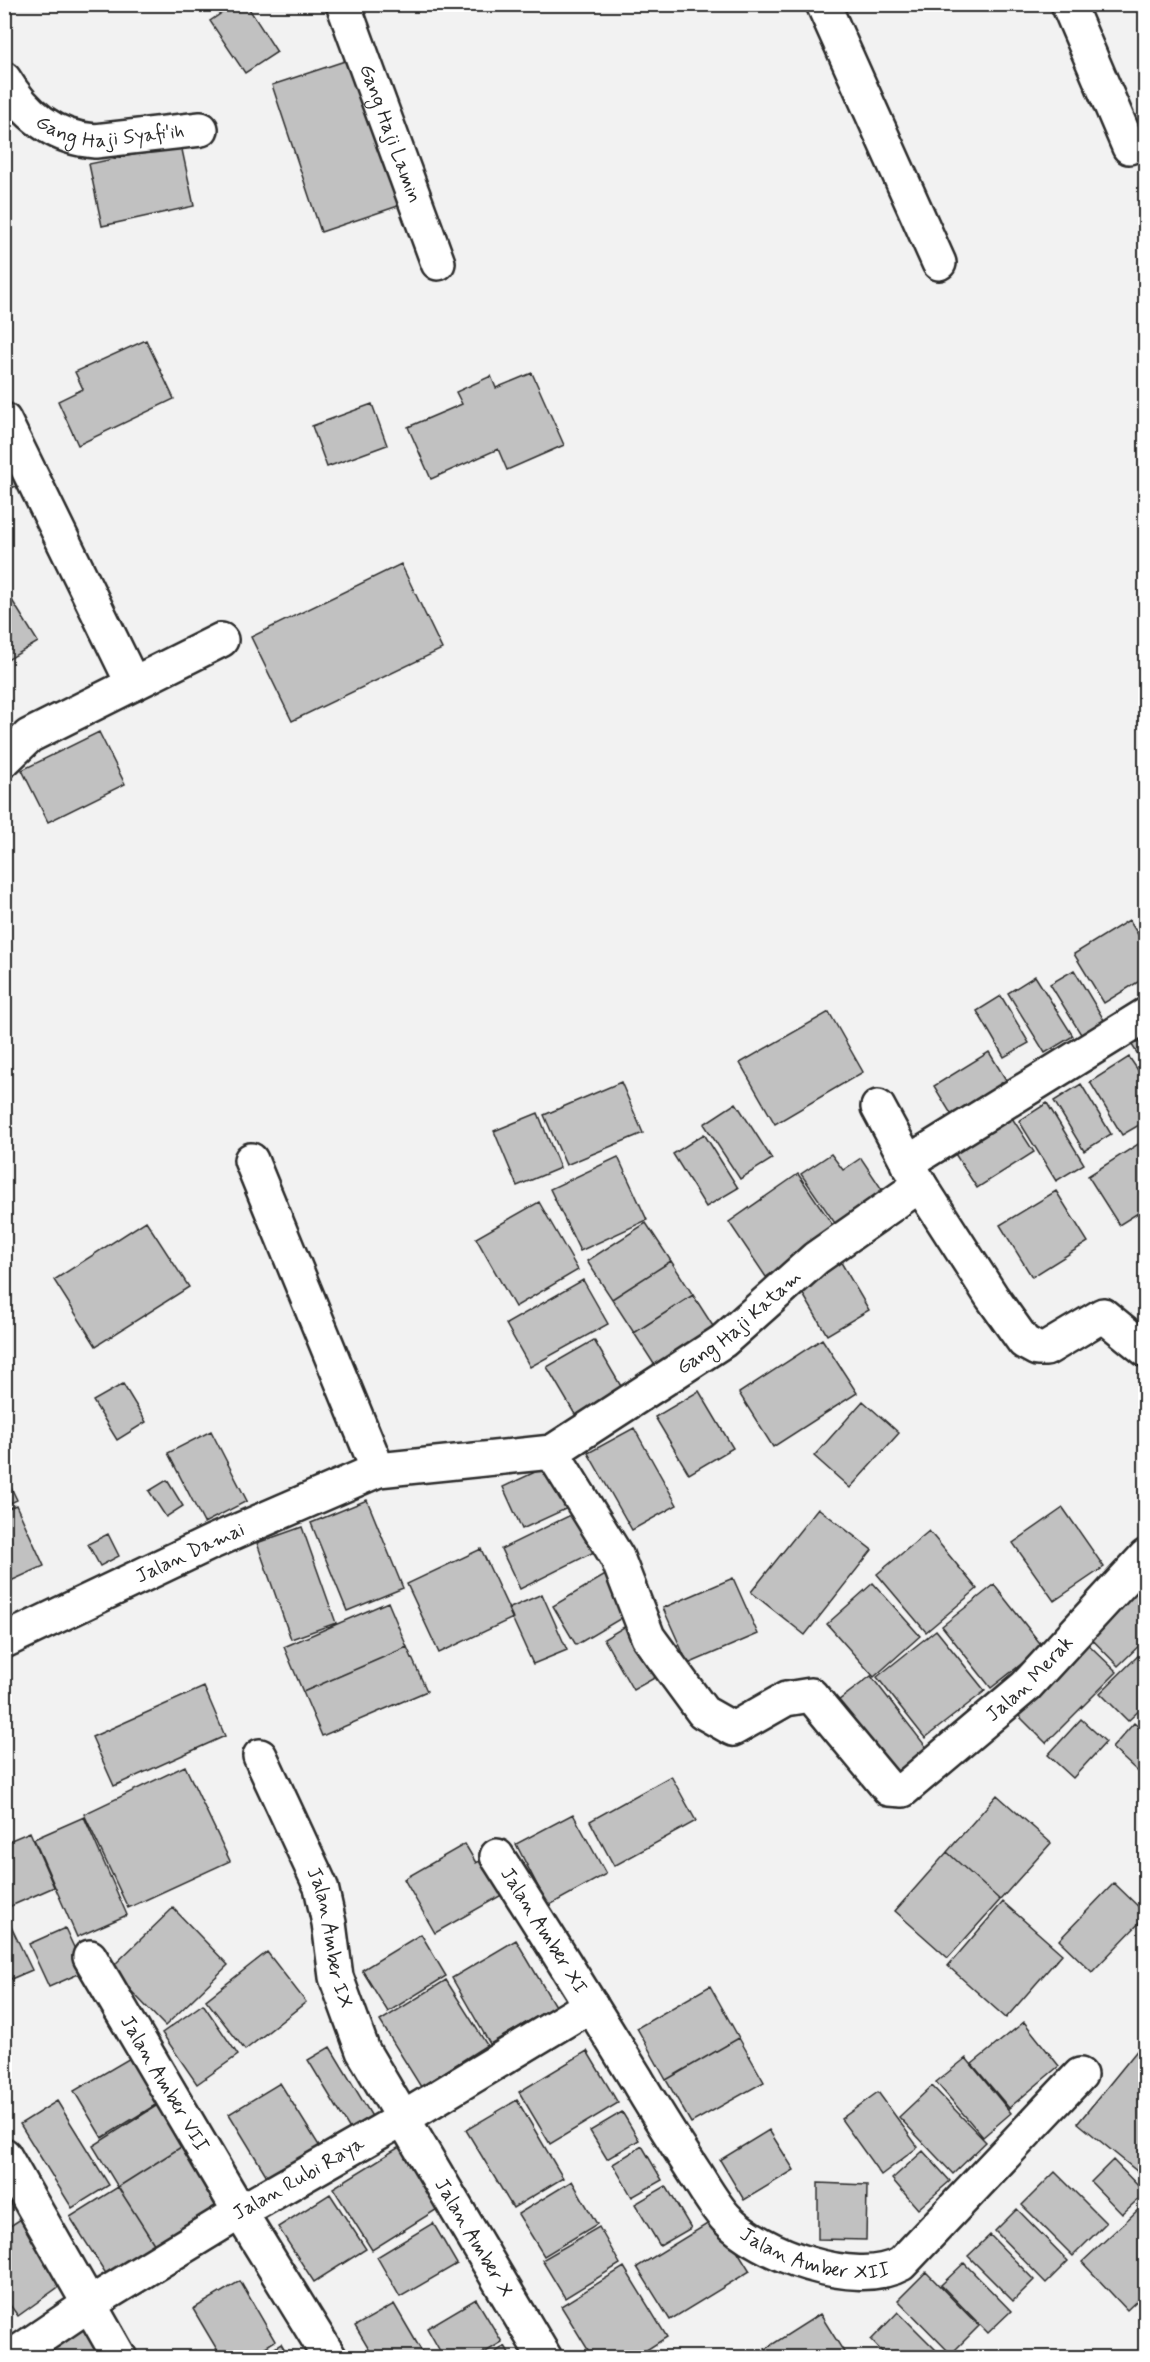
<svg xmlns="http://www.w3.org/2000/svg" width="1150" height="2362" font-family="Mynerve,sans-serif">
	<rect width="100%" height="100%" fill="#f2f2f2"/>
	<filter id="ink" filterUnits="userSpaceOnUse"><feTurbulence type="fractalNoise" baseFrequency=".0167" numOctaves="2"/><feDisplacementMap in="SourceGraphic" scale="12" xChannelSelector="R" yChannelSelector="G"/><feConvolveMatrix kernelMatrix="1 2 1 2 8 2 1 2 1" color-interpolation-filters="sRGB"/></filter>
	<g filter="url(#ink)">
		<path fill="#c1c1c1" stroke="#2b2b2b" stroke-width="1.5" d="M 235,4 L 246,4 L 277,52 L 245,73 L 210,21 Z
			M 354,58 L 404,204 L 321,232 L 272,85 Z
			M 181,145 L 194,206 L 102,226 L 89,164 Z
			M 146,340 L 174,399 L 78,445 L 58,401 L 83,389 L 75,372 Z
			M 532,373 L 564,445 L 507,470 L 498,449 L 431,479 L 408,427 L 462,404 L 456,392 L 491,376 L 496,388 Z
			M 372,404 L 387,445 L 327,467 L 312,426 Z
			M 4,461 L 16,486 L 4,491 Z
			M 401,564 L 442,649 L 292,721 L 251,637 Z
			M 10,597 L 38,642 L 4,662 L 4,600 Z
			M 99,732 L 125,784 L 48,822 L 22,770 Z
			M 1129,920 L 1146,947 L 1146,977 L 1104,1003 L 1074,954 Z
			M 1074,970 L 1110,1030 L 1087,1044 L 1050,984 Z
			M 1035,976 L 1073,1036 L 1045,1053 L 1008,993 Z
			M 1001,996 L 1029,1043 L 1004,1057 L 977,1011 Z
			M 829,1012 L 863,1072 L 775,1124 L 740,1063 Z
			M 1146,1028 L 1146,1067 L 1128,1039 Z
			M 989,1052 L 1014,1093 L 959,1127 L 934,1086 Z
			M 1129,1057 L 1146,1082 L 1146,1121 L 1122,1135 L 1090,1082 Z
			M 621,1082 L 643,1133 L 566,1165 L 544,1115 Z
			M 1081,1084 L 1111,1134 L 1084,1151 L 1054,1101 Z
			M 736,1103 L 772,1159 L 740,1179 L 704,1124 Z
			M 1047,1103 L 1084,1164 L 1056,1181 L 1019,1121 Z
			M 1005,1107 L 1034,1152 L 977,1188 L 948,1143 Z
			M 538,1113 L 560,1168 L 517,1186 L 494,1131 Z
			M 704,1134 L 738,1188 L 706,1207 L 673,1154 Z
			M 1146,1139 L 1146,1208 L 1119,1225 L 1088,1176 Z
			M 831,1154 L 843,1170 L 861,1158 L 887,1197 L 839,1229 L 801,1174 Z
			M 618,1157 L 647,1220 L 580,1251 L 550,1189 Z
			M 798,1174 L 836,1230 L 766,1277 L 729,1222 Z
			M 1056,1191 L 1088,1242 L 1032,1277 L 1000,1225 Z
			M 539,1202 L 578,1270 L 515,1307 L 476,1238 Z
			M 146,1221 L 189,1287 L 96,1346 L 54,1280 Z
			M 646,1223 L 671,1261 L 612,1299 L 587,1261 Z
			M 839,1259 L 869,1310 L 827,1335 L 797,1284 Z
			M 671,1261 L 693,1295 L 634,1333 L 612,1299 Z
			M 583,1280 L 608,1324 L 530,1367 L 506,1324 Z
			M 693,1295 L 720,1337 L 661,1375 L 634,1333 Z
			M 822,1339 L 857,1393 L 773,1447 L 739,1393 Z
			M 594,1340 L 629,1400 L 583,1428 L 547,1367 Z
			M 123,1384 L 146,1422 L 117,1440 L 93,1401 Z
			M 699,1391 L 733,1448 L 689,1474 L 655,1417 Z
			M 863,1401 L 899,1433 L 850,1488 L 814,1456 Z
			M 634,1428 L 677,1505 L 632,1530 L 588,1453 Z
			M 211,1431 L 247,1501 L 204,1523 L 168,1453 Z
			M 550,1465 L 570,1507 L 522,1529 L 503,1487 Z
			M 4,1473 L 17,1500 L 4,1506 Z
			M 167,1480 L 183,1506 L 166,1517 L 149,1491 Z
			M 367,1500 L 403,1588 L 347,1611 L 311,1523 Z
			M 16,1505 L 44,1566 L 4,1584 L 4,1510 Z
			M 818,1508 L 872,1550 L 805,1635 L 751,1592 Z
			M 1063,1508 L 1104,1567 L 1054,1601 L 1013,1543 Z
			M 579,1511 L 598,1550 L 520,1589 L 501,1549 Z
			M 302,1527 L 336,1623 L 291,1639 L 257,1543 Z
			M 929,1531 L 977,1589 L 926,1632 L 877,1574 Z
			M 108,1534 L 119,1556 L 100,1566 L 88,1544 Z
			M 481,1549 L 513,1618 L 439,1653 L 407,1584 Z
			M 607,1574 L 630,1613 L 576,1645 L 553,1606 Z
			M 733,1578 L 758,1634 L 688,1664 L 663,1608 Z
			M 873,1583 L 920,1636 L 874,1677 L 827,1624 Z
			M 994,1585 L 1043,1647 L 991,1688 L 942,1626 Z
			M 1133,1585 L 1146,1598 L 1146,1639 L 1118,1666 L 1085,1632 Z
			M 542,1594 L 567,1650 L 533,1664 L 508,1609 Z
			M 388,1602 L 407,1647 L 303,1692 L 284,1647 Z
			M 629,1624 L 658,1676 L 633,1690 L 604,1639 Z
			M 936,1630 L 985,1691 L 925,1738 L 877,1677 Z
			M 1088,1644 L 1117,1672 L 1046,1743 L 1017,1714 Z
			M 407,1647 L 427,1691 L 322,1736 L 303,1692 Z
			M 1146,1648 L 1146,1704 L 1128,1721 L 1100,1693 Z
			M 871,1676 L 934,1757 L 901,1783 L 838,1701 Z
			M 204,1687 L 225,1736 L 114,1786 L 92,1737 Z
			M 1081,1719 L 1106,1742 L 1073,1778 L 1048,1755 Z
			M 1134,1723 L 1146,1733 L 1146,1779 L 1112,1748 Z
			M 185,1766 L 230,1861 L 128,1908 L 84,1814 Z
			M 671,1776 L 696,1821 L 614,1866 L 590,1821 Z
			M 997,1795 L 1051,1843 L 1000,1900 L 947,1852 Z
			M 573,1814 L 606,1874 L 548,1906 L 516,1844 Z
			M 84,1817 L 127,1915 L 77,1937 L 34,1839 Z
			M 30,1832 L 54,1887 L 4,1909 L 4,1843 Z
			M 465,1844 L 476,1863 L 487,1857 L 507,1892 L 435,1933 L 404,1879 Z
			M 947,1852 L 1000,1900 L 948,1958 L 895,1911 Z
			M 1114,1883 L 1146,1914 L 1146,1916 L 1092,1972 L 1059,1940 Z
			M 1003,1902 L 1062,1954 L 1006,2018 L 948,1966 Z
			M 173,1908 L 228,1965 L 165,2026 L 110,1969 Z
			M 4,1912 L 32,1970 L 4,1982 Z
			M 65,1928 L 85,1971 L 49,1987 L 29,1944 Z
			M 421,1934 L 446,1976 L 388,2012 L 362,1970 Z
			M 516,1940 L 555,2006 L 490,2044 L 452,1978 Z
			M 267,1952 L 306,2002 L 245,2050 L 206,2000 Z
			M 446,1980 L 487,2045 L 421,2087 L 380,2021 Z
			M 710,1986 L 739,2038 L 666,2080 L 637,2028 Z
			M 203,2004 L 238,2055 L 197,2084 L 162,2033 Z
			M 1024,2022 L 1059,2066 L 1009,2108 L 972,2064 Z
			M 739,2038 L 764,2082 L 691,2123 L 666,2080 Z
			M 1144,2042 L 1146,2043 L 1146,2174 L 1143,2176 L 1078,2123 Z
			M 330,2047 L 373,2118 L 351,2131 L 308,2060 Z
			M 587,2051 L 618,2103 L 550,2144 L 519,2092 Z
			M 137,2054 L 165,2099 L 102,2138 L 74,2091 Z
			M 966,2058 L 1011,2113 L 983,2137 L 936,2082 Z
			M 280,2083 L 320,2147 L 268,2178 L 229,2114 Z
			M 932,2086 L 986,2142 L 953,2174 L 899,2117 Z
			M 878,2092 L 918,2147 L 881,2175 L 841,2119 Z
			M 517,2100 L 563,2178 L 513,2208 L 466,2130 Z
			M 57,2101 L 109,2185 L 72,2208 L 20,2124 Z
			M 164,2101 L 189,2142 L 118,2187 L 93,2146 Z
			M 622,2112 L 639,2140 L 607,2159 L 590,2131 Z
			M 769,2130 L 794,2170 L 744,2200 L 720,2160 Z
			M 189,2142 L 229,2206 L 158,2250 L 118,2187 Z
			M 401,2146 L 439,2208 L 372,2250 L 333,2188 Z
			M 642,2146 L 662,2180 L 632,2197 L 613,2164 Z
			M 923,2151 L 950,2181 L 918,2209 L 892,2179 Z
			M 1113,2160 L 1145,2193 L 1122,2214 L 1091,2182 Z
			M 1055,2172 L 1106,2223 L 1073,2256 L 1022,2205 Z
			M 572,2181 L 597,2224 L 544,2256 L 518,2214 Z
			M 818,2183 L 867,2185 L 866,2240 L 818,2239 Z
			M 666,2186 L 691,2228 L 660,2246 L 635,2204 Z
			M 118,2187 L 158,2250 L 110,2280 L 70,2217 Z
			M 330,2194 L 366,2249 L 314,2282 L 278,2227 Z
			M 1140,2208 L 1146,2214 L 1146,2292 L 1127,2310 L 1082,2262 Z
			M 1017,2209 L 1068,2261 L 1046,2283 L 995,2231 Z
			M 27,2215 L 71,2278 L 18,2316 L 4,2297 L 4,2230 Z
			M 717,2218 L 750,2271 L 670,2320 L 637,2267 Z
			M 433,2223 L 457,2264 L 400,2297 L 377,2257 Z
			M 599,2227 L 620,2264 L 565,2298 L 542,2260 Z
			M 990,2235 L 1034,2280 L 1013,2301 L 968,2256 Z
			M 964,2263 L 1011,2311 L 988,2333 L 941,2285 Z
			M 624,2267 L 667,2337 L 634,2358 L 593,2358 L 561,2306 Z
			M 926,2272 L 979,2326 L 951,2354 L 898,2300 Z
			M 240,2281 L 275,2341 L 248,2358 L 222,2358 L 193,2309 Z
			M 476,2299 L 502,2342 L 476,2358 L 444,2358 L 427,2328 Z
			M 394,2304 L 425,2357 L 424,2358 L 374,2358 L 355,2326 Z
			M 898,2312 L 940,2354 L 936,2358 L 888,2358 L 871,2340 Z
			M 820,2314 L 844,2352 L 836,2358 L 771,2358 L 765,2349 Z
			M 87,2323 L 107,2358 L 25,2358 Z
			M 281,2344 L 289,2358 L 259,2358 Z
			M 505,2346 L 512,2358 L 486,2358 Z"/>
		<g fill="none" stroke-linecap="round" stroke-linejoin="round">
			<g stroke="#2b2b2b" stroke-width="38">
				<g id="minor">
					<path id="s1" d="M 343,4 L 438,263"/>
					<path d="M 823,4 L 939,263"/>
					<path d="M 1068,4 L 1129,147"/>
					<path id="s2" d="M 4,79 C 25,114 53,138 95,141 L 201,129"/>
					<path d="M 4,420 L 133,684"/>
					<path d="M 4,760 L 29,736 L 221,640"/>
					<path d="M 878,1107 L 920,1185 L 992,1297 L 1024,1342 L 1037,1349 L 1046,1349 L 1103,1315 L 1146,1350"/>
					<path d="M 251,1160 L 378,1470"/>
					<path d="M 907,1163 L 1146,1015"/>
					<path id="s3" d="M 552,1452 L 723,1341 L 816,1258 L 920,1185"/>
					<path id="s4" d="M 4,1641 L 212,1542 L 378,1470 L 552,1452 L 617,1557 L 648,1637 L 703,1712 L 733,1729 L 786,1699 L 811,1695 L 889,1789 L 903,1790 L 1026,1686 L 1146,1556"/>
					<path id="s5" d="M 260,1756 L 321,1887 L 329,1923 L 336,1977 L 363,2051 L 545,2358"/>
					<path id="s6" d="M 497,1856 C 544,1930 591,2005 637,2080 C 655,2111 675,2142 695,2173 C 704,2187 714,2205 726,2218 C 759,2254 856,2289 901,2264 L 1080,2075"/>
					<path id="s7" d="M 90,1957 L 240,2212 L 330,2358"/>
					<path d="M 4,2155 L 120,2358"/>
					<path id="s8" d="M 10,2358 L 91,2303 L 240,2212 L 402,2119 L 591,2005"/>
				</g>
			</g>
			<use href="#minor" stroke="#fff" stroke-width="33"/>
		</g>
	</g>
	<g text-anchor="middle" dominant-baseline="central" stroke-width="4.5" stroke-linejoin="round" paint-order="stroke">
		<g font-size="20" fill="#2b2b2b" stroke="#fff">
			<text stroke="none"><textPath href="#s2" startOffset="129">Gang Haji Syafi'ih</textPath></text>
			<text stroke="none"><textPath href="#s1" startOffset="138">Gang Haji Lamin</textPath></text>
			<text stroke="none"><textPath href="#s3" startOffset="228">Gang Haji Katam</textPath></text>
			<text stroke="none"><textPath href="#s4" startOffset="206">Jalan Damai</textPath></text>
			<text stroke="none"><textPath href="#s4" startOffset="1314">Jalan Merak</textPath></text>
			<text stroke="none"><textPath href="#s6" startOffset="88">Jalan Amber XI</textPath></text>
			<text stroke="none"><textPath href="#s5" startOffset="196">Jalan Amber IX</textPath></text>
			<text stroke="none"><textPath href="#s7" startOffset="147">Jalan Amber VII</textPath></text>
			<text stroke="none"><textPath href="#s8" startOffset="340">Jalan Rubi Raya</textPath></text>
			<text stroke="none"><textPath href="#s5" startOffset="532">Jalan Amber X</textPath></text>
			<text stroke="none"><textPath href="#s6" startOffset="528">Jalan Amber XII</textPath></text>
		</g>
	</g>
	<rect width="1150" height="2362" fill="none" stroke="#fff" stroke-width="24"/>
	<rect x="12" y="12" width="1126" height="2338" fill="none" stroke="#2b2b2b" stroke-width="2" filter="url(#ink)"/>
</svg>
